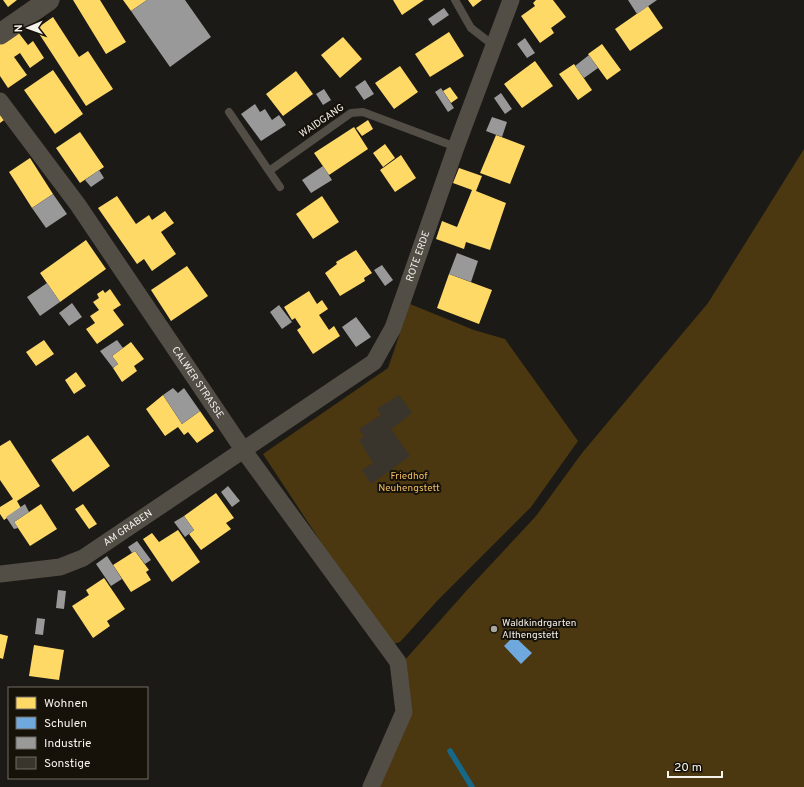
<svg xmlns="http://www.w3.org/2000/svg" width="804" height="787" font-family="Overpass,sans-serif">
	<rect width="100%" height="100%" fill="#1c1a16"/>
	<path fill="#4b3710" d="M 804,149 L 804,787 L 380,787 L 409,711 L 404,661 L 468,589 L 536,516 L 582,453 L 708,303 Z
		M 410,304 L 474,330 L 505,339 L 578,441 L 531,507 L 438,600 L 400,642 L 393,644 L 338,568 L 263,454 L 388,368 Z"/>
	<path fill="#ffd966" d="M 3,0 L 17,0 L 8,7 Z
		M 73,0 L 100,0 L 126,42 L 106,54 Z
		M 123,0 L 147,0 L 131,11 Z
		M 393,0 L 424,0 L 402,15 Z
		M 468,0 L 482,0 L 473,7 Z
		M 536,0 L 553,0 L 566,17 L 551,28 L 554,33 L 540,43 L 521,16 L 535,6 L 533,3 Z
		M 648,6 L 663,28 L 630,51 L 615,29 Z
		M 53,17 L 79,57 L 88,51 L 113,89 L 86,106 L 36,29 Z
		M 18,32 L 28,45 L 33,41 L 44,58 L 30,68 L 20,53 L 14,57 L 27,75 L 8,88 L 0,76 L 0,44 Z
		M 449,32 L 464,56 L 430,77 L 415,54 Z
		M 343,37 L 362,59 L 340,78 L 321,55 Z
		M 602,44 L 621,70 L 607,80 L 588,54 Z
		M 535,61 L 553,86 L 522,108 L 504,84 Z
		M 574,64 L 592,90 L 578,100 L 559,74 Z
		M 400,66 L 418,92 L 394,109 L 375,83 Z
		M 53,70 L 83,114 L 55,134 L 24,90 Z
		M 296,71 L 313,94 L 283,116 L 266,94 Z
		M 450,87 L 458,98 L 451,103 L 443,91 Z
		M 0,114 L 4,120 L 0,123 Z
		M 368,120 L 373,129 L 362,136 L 356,128 Z
		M 354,127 L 368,149 L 329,175 L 314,153 Z
		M 80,132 L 104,167 L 80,183 L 56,148 Z
		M 496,135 L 525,146 L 510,184 L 480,173 Z
		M 385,144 L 395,158 L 383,167 L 373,153 Z
		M 401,155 L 416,178 L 395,192 L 380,170 Z
		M 30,158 L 53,194 L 32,208 L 9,172 Z
		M 459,168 L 482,176 L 476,191 L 506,203 L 490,250 L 466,242 L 464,249 L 436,239 L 442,221 L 457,227 L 472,190 L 453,183 Z
		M 117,196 L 136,224 L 149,215 L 152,220 L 165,211 L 174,223 L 161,232 L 176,254 L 152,271 L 144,259 L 137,264 L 98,208 Z
		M 322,196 L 339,222 L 313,239 L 296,214 Z
		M 86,240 L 106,269 L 60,302 L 40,273 Z
		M 356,250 L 372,273 L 364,278 L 365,281 L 340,296 L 325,273 L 337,264 L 336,262 Z
		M 187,266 L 208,296 L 171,321 L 151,290 Z
		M 449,274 L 492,290 L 479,324 L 437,308 Z
		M 110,289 L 121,305 L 113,310 L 124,325 L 97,344 L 86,329 L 95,323 L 90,316 L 99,310 L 93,302 L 99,298 L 97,294 L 103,290 L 105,293 Z
		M 309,291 L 317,304 L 322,300 L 328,309 L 319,315 L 329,330 L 334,326 L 340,336 L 313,354 L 297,330 L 301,327 L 295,318 L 292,320 L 284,307 Z
		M 44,340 L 54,354 L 36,366 L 26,352 Z
		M 131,342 L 144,359 L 134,366 L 137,371 L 122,382 L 113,368 L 118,364 L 112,356 Z
		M 76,372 L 86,386 L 74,394 L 65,380 Z
		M 163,395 L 182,424 L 200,411 L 214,431 L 197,443 L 188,432 L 184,435 L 178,427 L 165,436 L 146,409 Z
		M 88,435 L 110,466 L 73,492 L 51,460 Z
		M 10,440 L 40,486 L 17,501 L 21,508 L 4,520 L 0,514 L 0,507 L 13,499 L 0,480 L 0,446 Z
		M 216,493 L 234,518 L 226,523 L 231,529 L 201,550 L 189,534 L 194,530 L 184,516 Z
		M 41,504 L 57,529 L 30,546 L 14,522 Z
		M 83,504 L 97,524 L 89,529 L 75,509 Z
		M 178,530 L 200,562 L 172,582 L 143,539 L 152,533 L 159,542 Z
		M 135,551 L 149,570 L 146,572 L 151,580 L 131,592 L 113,565 Z
		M 104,578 L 125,609 L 107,621 L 110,626 L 93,638 L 72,606 L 89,595 L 86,590 Z
		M 0,634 L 8,636 L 3,659 L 0,658 Z
		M 34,645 L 64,650 L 59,680 L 29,676 Z"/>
	<path fill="#6fa8dc" d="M 514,636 L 532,653 L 521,664 L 504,646 Z"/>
	<path fill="#999" d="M 147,0 L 185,0 L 211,37 L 170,67 L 131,11 Z
		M 628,0 L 657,0 L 637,14 Z
		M 444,8 L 449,15 L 433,26 L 428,19 Z
		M 525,38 L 535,53 L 527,58 L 517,44 Z
		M 589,55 L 598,68 L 584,78 L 575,66 Z
		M 365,80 L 374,94 L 364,100 L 355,87 Z
		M 441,88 L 454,108 L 448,112 L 435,92 Z
		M 324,89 L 331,100 L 323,105 L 316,94 Z
		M 501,93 L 512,109 L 505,114 L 494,98 Z
		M 255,104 L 260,112 L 265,109 L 272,120 L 279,115 L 286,125 L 261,141 L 241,114 Z
		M 492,117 L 507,122 L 502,137 L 486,131 Z
		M 323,166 L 332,180 L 311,193 L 302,180 Z
		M 99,170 L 104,178 L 91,187 L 85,180 Z
		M 53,194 L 67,214 L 46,228 L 32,208 Z
		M 457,253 L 478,261 L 471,282 L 449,274 Z
		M 382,265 L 393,280 L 385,286 L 374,270 Z
		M 47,283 L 60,302 L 40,316 L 27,297 Z
		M 72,303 L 82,317 L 69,326 L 59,313 Z
		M 279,305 L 292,322 L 282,329 L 270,312 Z
		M 356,317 L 371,337 L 356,347 L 342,327 Z
		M 117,340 L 123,348 L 112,356 L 118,364 L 113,368 L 100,351 Z
		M 173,388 L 178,393 L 184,388 L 200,411 L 182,424 L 163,395 Z
		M 228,486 L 240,501 L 232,507 L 221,492 Z
		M 25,504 L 29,512 L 14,522 L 18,528 L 14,529 L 6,517 Z
		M 184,516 L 194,530 L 185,537 L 174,522 Z
		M 137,541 L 151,560 L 145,564 L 135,551 L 132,553 L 128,547 Z
		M 107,556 L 122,579 L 111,586 L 96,564 Z
		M 58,590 L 66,591 L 64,609 L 56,608 Z
		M 37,618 L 45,619 L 43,635 L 35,634 Z"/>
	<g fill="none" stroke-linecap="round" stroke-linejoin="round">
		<path stroke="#176787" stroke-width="5.5" d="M 450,751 L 472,787"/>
	</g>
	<path fill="#39352c" d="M 399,395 L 412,413 L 391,429 L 410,456 L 371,484 L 362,470 L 373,463 L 359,440 L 364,436 L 359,429 L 381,415 L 377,409 Z"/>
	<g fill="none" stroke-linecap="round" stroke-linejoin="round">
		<path stroke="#524d45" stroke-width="8" d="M 455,0 L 471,28 L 493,45
			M 229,112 L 269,171
			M 280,187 L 269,171 L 351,113 L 363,112 L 456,147"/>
		<g stroke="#524d45" stroke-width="17">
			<path id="s1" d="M 0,101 L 78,205 L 244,451 L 398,662 L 404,712 L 371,787"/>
			<path id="s2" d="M 0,574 L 60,567 L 83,558 L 374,362 L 393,328 L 456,147 L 511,0"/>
		</g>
		<path stroke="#524d45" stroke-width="21" d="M 0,34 L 49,0"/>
	</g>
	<circle fill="#a9a6a0" stroke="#171209" stroke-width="1.5" cx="494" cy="629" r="4"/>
	<g text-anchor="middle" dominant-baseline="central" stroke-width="4" stroke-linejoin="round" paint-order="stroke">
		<g font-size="10" fill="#f5f1eb" stroke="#171209">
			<text transform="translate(322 121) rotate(-34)">WAIDGANG</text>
			<text stroke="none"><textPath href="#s2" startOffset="551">ROTE ERDE</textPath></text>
			<text stroke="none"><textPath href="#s1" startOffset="344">CALWER STRASSE</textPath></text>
			<text stroke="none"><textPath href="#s2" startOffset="139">AM GRABEN</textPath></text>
		</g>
		<g font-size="10" fill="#f1bd61" stroke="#171209">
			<text x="409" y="476">Friedhof<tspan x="409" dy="12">Neuhengstett</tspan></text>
		</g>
		<g font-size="10" fill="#f5f1eb" stroke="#171209" text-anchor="start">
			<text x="502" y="623">Waldkindrgarten<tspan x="502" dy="12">Althengstett</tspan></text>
		</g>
	</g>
	<rect x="8" y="687" width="140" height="92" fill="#171209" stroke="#706b63"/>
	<rect x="16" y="697" width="20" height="12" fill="#ffd966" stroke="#706b63"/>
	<text x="44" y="707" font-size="12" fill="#f5f1eb">Wohnen</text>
	<rect x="16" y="717" width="20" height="12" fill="#6fa8dc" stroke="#706b63"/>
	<text x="44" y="727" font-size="12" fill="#f5f1eb">Schulen</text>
	<rect x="16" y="737" width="20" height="12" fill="#999999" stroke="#706b63"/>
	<text x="44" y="747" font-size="12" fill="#f5f1eb">Industrie</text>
	<rect x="16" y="757" width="20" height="12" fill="#39352c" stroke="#706b63"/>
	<text x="44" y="767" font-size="12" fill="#f5f1eb">Sonstige</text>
	<g transform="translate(28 28) rotate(268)" stroke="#171209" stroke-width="3" paint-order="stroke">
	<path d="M0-3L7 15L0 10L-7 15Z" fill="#f5f1eb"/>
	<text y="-6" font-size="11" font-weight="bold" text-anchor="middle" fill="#f5f1eb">N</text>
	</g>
	<path d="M668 771v6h54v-6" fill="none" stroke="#f5f1eb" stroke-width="2"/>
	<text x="674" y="771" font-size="12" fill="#f5f1eb" stroke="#171209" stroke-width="3" paint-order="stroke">20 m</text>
</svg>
